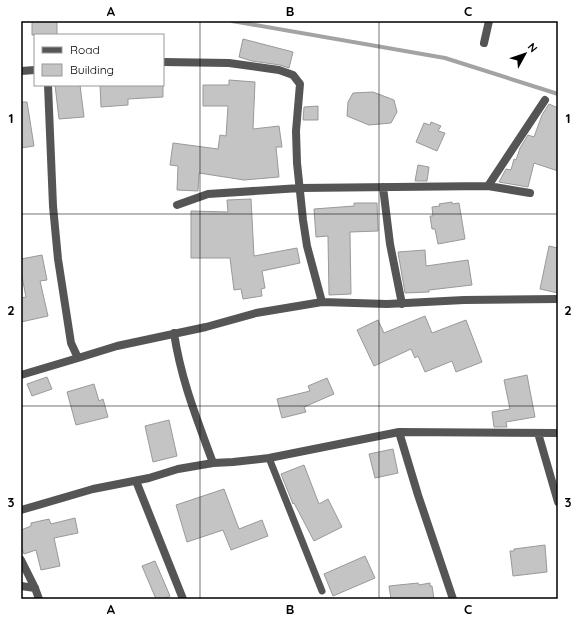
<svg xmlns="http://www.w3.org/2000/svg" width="579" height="620" font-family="Quicksand,sans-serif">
	<rect width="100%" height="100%" fill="#fff"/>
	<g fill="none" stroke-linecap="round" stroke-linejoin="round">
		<path stroke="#a3a3a3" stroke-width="4" d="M 232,21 L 445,58 L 558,94"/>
	</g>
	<path fill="#c4c4c4" stroke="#999" d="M 32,21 L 57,21 L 57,35 L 32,35 Z
		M 243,39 L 293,52 L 289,68 L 280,65 L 252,61 L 239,57 Z
		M 229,80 L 255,82 L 253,129 L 279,126 L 282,147 L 276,147 L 279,177 L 244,180 L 199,173 L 198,191 L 177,190 L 178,166 L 170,165 L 173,143 L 218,149 L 220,135 L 226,136 L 228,106 L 203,106 L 203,85 L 229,85 Z
		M 55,85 L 80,85 L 84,117 L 59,119 Z
		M 100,85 L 163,85 L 163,97 L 128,99 L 128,105 L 101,107 Z
		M 373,92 L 394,100 L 397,112 L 391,123 L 369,125 L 347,116 L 348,102 L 353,93 Z
		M 21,102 L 27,102 L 34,146 L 21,148 Z
		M 549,104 L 558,108 L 558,171 L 534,163 L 528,187 L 499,182 L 506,169 L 511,170 L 514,159 L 516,160 L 520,148 L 528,135 L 534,137 L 542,115 Z
		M 318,106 L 318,120 L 303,120 L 304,107 Z
		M 431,122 L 441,126 L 438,131 L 445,133 L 437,151 L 416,142 L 424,123 L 430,125 Z
		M 418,165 L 429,167 L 427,181 L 415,181 Z
		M 251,199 L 254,256 L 297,248 L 300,263 L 262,271 L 265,288 L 261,289 L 262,296 L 243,299 L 241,289 L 234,290 L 230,258 L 191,258 L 191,211 L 228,212 L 227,200 Z
		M 452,202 L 452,204 L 459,203 L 465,239 L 438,244 L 435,229 L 432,229 L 430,216 L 433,216 L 432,207 L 440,206 L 439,204 Z
		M 354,203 L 377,203 L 378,231 L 350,232 L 351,294 L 329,295 L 328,236 L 316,237 L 314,209 L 354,206 Z
		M 549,246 L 558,248 L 558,293 L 540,289 Z
		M 425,250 L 426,266 L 468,260 L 472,285 L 429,290 L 429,292 L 405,293 L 398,252 Z
		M 42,255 L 47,280 L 40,281 L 48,316 L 21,322 L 21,298 L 26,297 L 21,272 L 21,259 Z
		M 425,316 L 432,333 L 466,320 L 482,362 L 456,372 L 452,361 L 425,372 L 418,356 L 415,358 L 411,349 L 374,366 L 357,330 L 378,320 L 384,333 Z
		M 527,375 L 535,417 L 506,422 L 507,427 L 494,427 L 492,412 L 510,409 L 504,380 Z
		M 47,377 L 52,389 L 32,396 L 27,384 Z
		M 327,378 L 334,394 L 304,407 L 306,412 L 282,418 L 277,399 L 310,391 L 308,386 Z
		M 94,384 L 99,401 L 103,399 L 108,417 L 76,425 L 67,392 Z
		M 169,420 L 177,456 L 153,462 L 145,426 Z
		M 393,449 L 398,473 L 375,478 L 369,454 Z
		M 304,465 L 319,504 L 328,499 L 342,527 L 314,541 L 294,503 L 293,504 L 281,474 Z
		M 224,489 L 239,529 L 262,520 L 268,536 L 231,550 L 223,530 L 187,542 L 176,505 Z
		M 75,518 L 78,533 L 54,538 L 60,566 L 41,570 L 36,550 L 24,554 L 21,546 L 21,530 L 31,526 L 31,523 L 49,519 L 51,524 Z
		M 545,545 L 547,572 L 513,576 L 510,551 L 514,551 L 514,549 Z
		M 365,556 L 375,578 L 333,596 L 324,574 Z
		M 155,561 L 170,596 L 164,599 L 156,599 L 142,566 Z
		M 418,583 L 419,585 L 430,583 L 430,586 L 432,586 L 434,599 L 391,599 L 389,586 Z"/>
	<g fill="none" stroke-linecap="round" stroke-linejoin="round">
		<path stroke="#555" stroke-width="7" d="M 269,458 L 322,591"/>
		<path stroke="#555" stroke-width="8" d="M 484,43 L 489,21
			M 163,62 L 229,63 L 279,70 L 293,75 L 300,84 L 296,131 L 297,163 L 303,220 L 307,246 L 322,302
			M 21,71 L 35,70
			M 48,85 L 53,206 L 58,259 L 71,343 L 78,358 L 117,346 L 206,327 L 256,313 L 322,302 L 387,304 L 464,300 L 558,299
			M 488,186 L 545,100
			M 383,187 L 390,244 L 402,304
			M 177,205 L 208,194 L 300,188 L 488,186 L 530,193
			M 174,333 C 181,380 197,419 213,463 L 233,462 L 269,458 L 399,432 L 558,433
			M 21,375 L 78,358
			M 399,432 L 418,495 L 453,599
			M 538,433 L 558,502
			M 136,481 L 183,599
			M 21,510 L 93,489 L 149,478 L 178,469 L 213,463
			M 21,560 L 35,588 L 39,599
			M 21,586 L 35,588"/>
	</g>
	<path fill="none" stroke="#000" stroke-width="1" stroke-opacity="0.55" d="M 200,21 L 200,599M 379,21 L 379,599M 21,214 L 558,214M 21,406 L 558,406"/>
	<rect width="579" height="620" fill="none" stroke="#ffffff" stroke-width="44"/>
	<rect x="34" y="34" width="130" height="52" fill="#ffffff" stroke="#999999"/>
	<rect x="42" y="47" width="20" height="6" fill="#555555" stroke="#999999"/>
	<text x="70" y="54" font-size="12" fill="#000000">Road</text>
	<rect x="42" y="64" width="20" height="12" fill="#c4c4c4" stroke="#999999"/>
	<text x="70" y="74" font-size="12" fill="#000000">Building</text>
	<g transform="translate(525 54) rotate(50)" stroke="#ffffff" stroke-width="3" paint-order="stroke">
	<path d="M0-3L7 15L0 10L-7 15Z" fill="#000000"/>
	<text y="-6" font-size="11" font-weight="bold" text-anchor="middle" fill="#000000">N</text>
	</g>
	<rect x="22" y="22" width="535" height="576" fill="none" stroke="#000" stroke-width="1.5"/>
	<g font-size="13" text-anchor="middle" font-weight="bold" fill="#000">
		<text x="111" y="16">A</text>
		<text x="290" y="16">B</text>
		<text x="468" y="16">C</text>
		<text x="11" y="123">1</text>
		<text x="568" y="123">1</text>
		<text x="11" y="315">2</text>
		<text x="568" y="315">2</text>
		<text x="11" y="507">3</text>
		<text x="568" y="507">3</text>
		<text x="111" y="614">A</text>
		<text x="290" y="614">B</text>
		<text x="468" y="614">C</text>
	</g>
</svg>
